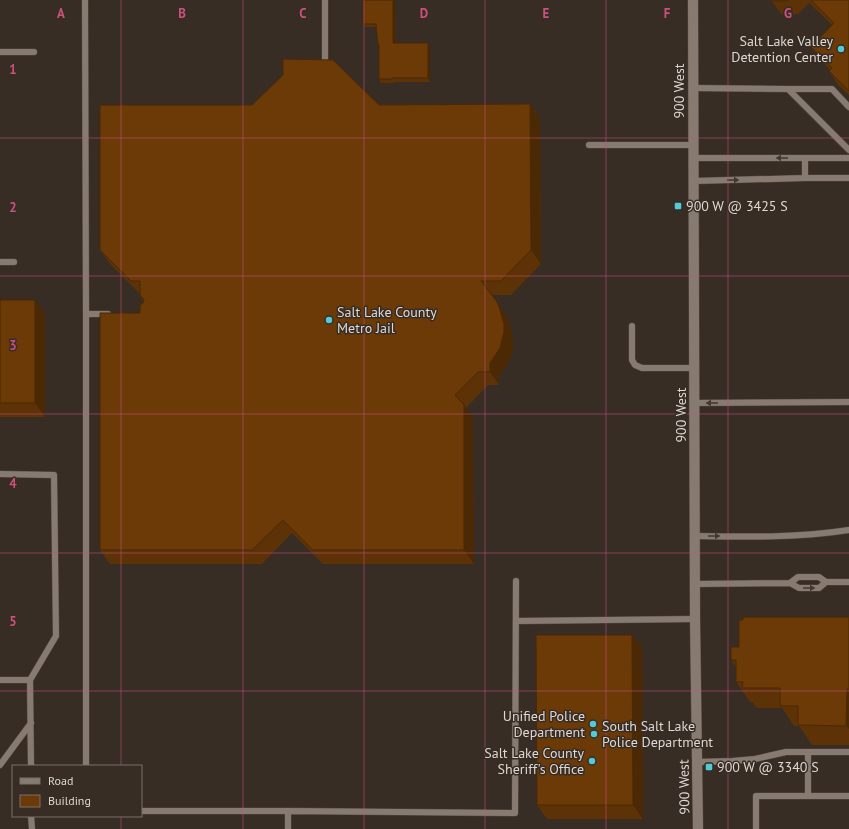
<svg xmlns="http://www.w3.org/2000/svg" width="849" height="829" font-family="'PT Sans',sans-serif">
	<rect width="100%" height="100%" fill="#372d25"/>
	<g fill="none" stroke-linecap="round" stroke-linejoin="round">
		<g stroke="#544b45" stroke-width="7">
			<path id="service" d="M 85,0 L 86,314 L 108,314
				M 325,0 L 325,61
				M 0,52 L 34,52
				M 693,88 L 788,89 L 849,150
				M 788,89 L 832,89 L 849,107
				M 589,145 L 693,145
				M 693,158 L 849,158
				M 805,158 L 805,178
				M 694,181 L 805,178 L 849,178
				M 0,262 L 14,262
				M 86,314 L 86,766
				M 632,326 L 632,360 L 635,365 L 642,368 L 694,368
				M 694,403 L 849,402
				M 0,474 L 54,475 L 56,636 L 30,680 L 31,766
				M 695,536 C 746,537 798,538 849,530
				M 790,583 L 798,577 L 819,577 L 826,582 L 849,582
				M 695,584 L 790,583 L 799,588 L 819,588 L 826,582
				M 516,621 L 695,619
				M 0,680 L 30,680
				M 698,762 L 733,761 L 755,759 L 786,752 L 849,752
				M 0,765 L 31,723
				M 808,796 L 808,752
				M 141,811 L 288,811 L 515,813 L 516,581
				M 288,811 L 288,829
				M 31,816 L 32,829
				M 756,829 L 756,796 L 849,796"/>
		</g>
		<g stroke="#544b45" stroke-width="11">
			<path id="minor" d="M 693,0 L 695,619 L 698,829"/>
		</g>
		<use href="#service" stroke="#877a71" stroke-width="6"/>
		<use href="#minor" stroke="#877a71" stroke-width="10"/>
	</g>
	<path fill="#5c3206" d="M 363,0 L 395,0 L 396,43 L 430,47 L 430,82 L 394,82 L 394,83 L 381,83 L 379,79 L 379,47 L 378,44 L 377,27 L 365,27 L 363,24 Z
		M 771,0 L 849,0 L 849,95 L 838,85 L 829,71 L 830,70 L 821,60 L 811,47 L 832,25 L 809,3 L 798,14 L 781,14 Z
		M 530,104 L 540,118 L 541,264 L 511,295 L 491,295 L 506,316 L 510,324 L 513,337 L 513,346 L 509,362 L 499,376 L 499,385 L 488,385 L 466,408 L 473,418 L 474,564 L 323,564 L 292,533 L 262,564 L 110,564 L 100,550 L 140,313 L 143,301 L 140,296 L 140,294 L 110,264 L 100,250 L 252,105 Z
		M 0,300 L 35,300 L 45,314 L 45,417 L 0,417 Z
		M 849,617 L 849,745 L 812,745 L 799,726 L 794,726 L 782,708 L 756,708 L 753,702 L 750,702 L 736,682 L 736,667 L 731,660 L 739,647 Z
		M 632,635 L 642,648 L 643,819 L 547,819 L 537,805 Z"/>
	<path fill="#4b2905" d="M 393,0 L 395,0 L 396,47 L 393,43 Z
		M 428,43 L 430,47 L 430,82 L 428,78 Z
		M 530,104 L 540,118 L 541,264 L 531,250 Z
		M 35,300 L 45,314 L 45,417 L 35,403 Z
		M 497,302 L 506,316 L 510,324 L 513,337 L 513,346 L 512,354 L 509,362 L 499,376 L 499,385 L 490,372 L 490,363 Z
		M 464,405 L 473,418 L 474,564 L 464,550 Z
		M 632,635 L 642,648 L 643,819 L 633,805 Z
		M 847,689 L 849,692 L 849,729 L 846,726 Z"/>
	<path fill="#6b3a07" stroke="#4b2905" d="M 363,0 L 393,0 L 393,43 L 428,43 L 428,78 L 392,78 L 392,79 L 379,79 L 379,44 L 378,44 L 376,24 L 363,24 Z
		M 771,0 L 789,0 L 788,1 L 771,1 Z
		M 811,0 L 849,0 L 849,91 L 829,71 L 832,68 L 811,47 L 834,23 Z
		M 283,59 L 333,60 L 379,105 L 530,104 L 531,250 L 501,281 L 481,281 L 497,302 L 500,310 L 504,324 L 504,332 L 500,348 L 490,363 L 490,372 L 478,372 L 455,395 L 464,405 L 464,550 L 313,550 L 283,520 L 252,550 L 100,550 L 100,313 L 140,313 L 140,305 L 143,303 L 144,300 L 142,297 L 140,296 L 140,281 L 131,281 L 100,250 L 100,105 L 252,105 L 283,75 Z
		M 0,300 L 35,300 L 35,403 L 0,403 Z
		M 743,617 L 849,617 L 849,689 L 847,689 L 846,726 L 798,725 L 798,706 L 780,706 L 780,688 L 742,688 L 743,682 L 736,682 L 736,660 L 731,660 L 731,647 L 739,647 L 739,620 L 743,620 Z
		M 536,635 L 632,635 L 633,805 L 537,805 Z"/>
	<defs><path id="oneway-solid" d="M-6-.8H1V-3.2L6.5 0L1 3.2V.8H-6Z"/></defs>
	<g fill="#433930">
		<use href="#oneway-solid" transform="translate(782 158) rotate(180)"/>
		<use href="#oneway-solid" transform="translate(733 180) rotate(-1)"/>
		<use href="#oneway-solid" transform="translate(712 403) rotate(180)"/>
		<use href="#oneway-solid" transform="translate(714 536)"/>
		<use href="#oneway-solid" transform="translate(809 588)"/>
	</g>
	<path fill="none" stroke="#ca517f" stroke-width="1" stroke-opacity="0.55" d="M 121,0 L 121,766M 243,0 L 243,829M 364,0 L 364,829M 485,0 L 485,829M 606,0 L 606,829M 728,0 L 728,829M 0,138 L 849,138M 0,276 L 849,276M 0,414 L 849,414M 0,553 L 849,553M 0,691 L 849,691M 121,816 L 121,829"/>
	<g fill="#52cbd9" stroke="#372d25" stroke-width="1.5">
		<circle cx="841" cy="49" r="4"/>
		<rect x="674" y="202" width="8" height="8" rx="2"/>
		<circle cx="329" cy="320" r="4"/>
		<circle cx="593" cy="724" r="4"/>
		<circle cx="594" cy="734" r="4"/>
		<circle cx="592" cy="761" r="4"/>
		<rect x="705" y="763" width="8" height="8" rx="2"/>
	</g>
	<g text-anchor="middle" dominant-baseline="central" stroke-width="3" stroke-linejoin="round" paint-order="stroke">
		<g font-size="14" fill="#ded7d2" stroke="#372d25" text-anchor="start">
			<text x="833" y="41" text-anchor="end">Salt Lake Valley<tspan x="833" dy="16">Detention Center</tspan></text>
			<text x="686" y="206">900 W @ 3425 S</text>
			<text x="337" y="312">Salt Lake County<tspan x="337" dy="16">Metro Jail</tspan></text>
			<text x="585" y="716" text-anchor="end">Unified Police<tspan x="585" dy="16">Department</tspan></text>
			<text x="602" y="726">South Salt Lake<tspan x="602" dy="16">Police Department</tspan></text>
			<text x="584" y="753" text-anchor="end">Salt Lake County<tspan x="584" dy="16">Sheriff's Office</tspan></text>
			<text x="717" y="767">900 W @ 3340 S</text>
		</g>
		<g font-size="14" fill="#ded7d2" stroke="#372d25">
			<text transform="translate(679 91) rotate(-90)">900 West</text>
			<text transform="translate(681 415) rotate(-90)">900 West</text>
			<text transform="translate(684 787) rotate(-91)">900 West</text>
		</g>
	</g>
	<g font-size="13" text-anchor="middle" font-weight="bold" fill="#ca517f" stroke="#372d25" stroke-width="3" stroke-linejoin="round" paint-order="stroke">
		<text x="61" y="18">A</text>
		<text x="182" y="18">B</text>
		<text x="303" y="18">C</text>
		<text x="424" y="18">D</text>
		<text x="546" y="18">E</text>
		<text x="667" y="18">F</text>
		<text x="788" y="18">G</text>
		<text x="13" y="74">1</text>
		<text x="13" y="212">2</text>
		<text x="13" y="350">3</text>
		<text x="13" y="488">4</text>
		<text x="13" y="626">5</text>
	</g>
	<rect x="12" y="765" width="130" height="52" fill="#372d25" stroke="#7a716a"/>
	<rect x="20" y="778" width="20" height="6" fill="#877a71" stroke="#7a716a"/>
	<text x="48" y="785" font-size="12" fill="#ded7d2">Road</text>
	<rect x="20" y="795" width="20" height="12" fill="#6b3a07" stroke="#7a716a"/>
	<text x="48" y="805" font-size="12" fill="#ded7d2">Building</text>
</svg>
